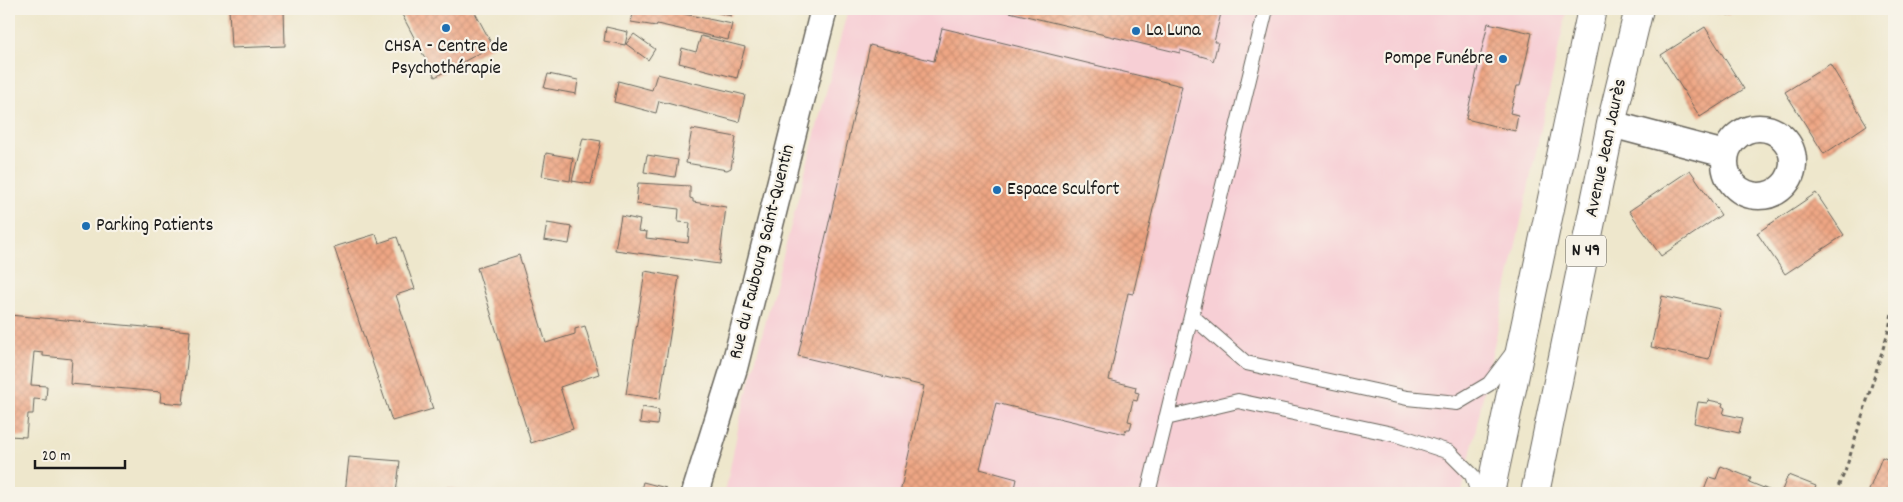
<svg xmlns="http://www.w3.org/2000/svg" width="1903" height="502" font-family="Dekko,sans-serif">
	<defs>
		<pattern id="building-cross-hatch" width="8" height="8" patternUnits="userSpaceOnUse" patternTransform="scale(1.25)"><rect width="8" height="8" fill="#eea684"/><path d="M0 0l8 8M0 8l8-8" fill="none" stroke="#cc8e71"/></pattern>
	</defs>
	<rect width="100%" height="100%" fill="#f7f3e8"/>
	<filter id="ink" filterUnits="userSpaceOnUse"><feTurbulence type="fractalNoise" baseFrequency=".02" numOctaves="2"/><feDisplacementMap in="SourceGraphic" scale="10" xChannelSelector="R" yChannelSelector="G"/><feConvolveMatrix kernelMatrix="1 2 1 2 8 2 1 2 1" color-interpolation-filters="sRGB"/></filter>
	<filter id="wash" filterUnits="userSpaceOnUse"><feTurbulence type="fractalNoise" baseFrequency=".0096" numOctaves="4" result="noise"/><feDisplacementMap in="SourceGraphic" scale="20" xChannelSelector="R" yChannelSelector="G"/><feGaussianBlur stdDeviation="1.12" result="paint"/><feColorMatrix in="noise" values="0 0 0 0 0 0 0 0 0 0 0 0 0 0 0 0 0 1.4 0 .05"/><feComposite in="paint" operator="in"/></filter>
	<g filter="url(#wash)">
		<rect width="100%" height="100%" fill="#eee7cc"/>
		<path fill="#f7cfd5" d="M 848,9 L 1567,9 L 1462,493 L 725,493 L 740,419 Z"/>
		<g id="blocks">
			<path fill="url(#building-cross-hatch)" d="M 229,9 L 284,9 L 285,46 L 231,48 Z
				M 399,9 L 473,9 L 493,46 L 435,77 Z
				M 634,9 L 661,9 L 732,24 L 728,40 L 657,24 L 656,26 L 631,22 Z
				M 704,9 L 733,9 L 731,16 Z
				M 997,9 L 1222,9 L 1214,42 L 1218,42 L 1213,62 L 1211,59 L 1180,50 L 1180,53 Z
				M 1701,9 L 1730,9 L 1729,15 Z
				M 1488,23 L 1532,33 L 1520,86 L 1517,86 L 1510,113 L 1518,115 L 1515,131 L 1466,119 Z
				M 606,27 L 628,32 L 625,45 L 604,41 Z
				M 1705,27 L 1744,89 L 1700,117 L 1661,55 Z
				M 942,28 L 1182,86 L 1133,294 L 1128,293 L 1109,380 L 1136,387 L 1135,392 L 1139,393 L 1137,401 L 1133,400 L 1128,421 L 1132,422 L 1130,429 L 1126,429 L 1125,434 L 996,403 L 980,469 L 1017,479 L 1014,493 L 900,493 L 924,386 L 798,356 L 870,45 L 934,61 Z
				M 634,34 L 655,49 L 648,60 L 626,44 Z
				M 701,36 L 745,47 L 737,78 L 679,63 L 682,48 L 696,52 Z
				M 1830,64 L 1867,125 L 1824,154 L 1785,92 Z
				M 548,74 L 578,80 L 576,94 L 544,88 Z
				M 657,74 L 745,95 L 739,122 L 659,101 L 656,113 L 614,102 L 618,81 L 652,90 Z
				M 692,129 L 736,137 L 731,168 L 727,170 L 686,163 Z
				M 583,138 L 601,141 L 591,184 L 572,181 Z
				M 546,153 L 573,158 L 570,181 L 542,176 Z
				M 647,155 L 678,160 L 675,177 L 644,172 Z
				M 1690,170 L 1721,215 L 1661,256 L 1629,211 Z
				M 638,183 L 690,186 L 690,198 L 693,199 L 693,202 L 726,207 L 719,264 L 615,250 L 621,216 L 640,220 L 638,231 L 647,232 L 646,238 L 688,243 L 690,223 L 678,222 L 679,209 L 636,204 Z
				M 1816,193 L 1844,235 L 1785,274 L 1757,233 Z
				M 547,223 L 572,227 L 569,244 L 544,240 Z
				M 376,234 L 379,243 L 397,237 L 415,289 L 396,295 L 433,409 L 392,421 L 334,247 Z
				M 519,255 L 546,343 L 575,334 L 575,329 L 585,326 L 599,374 L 560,387 L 573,429 L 531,443 L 477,268 Z
				M 645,271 L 679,277 L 660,399 L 626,394 Z
				M 1662,296 L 1720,309 L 1709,359 L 1651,347 Z
				M 9,315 L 190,331 L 183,404 L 160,402 L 161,392 L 70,384 L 72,359 L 43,356 L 43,353 L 34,352 L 31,385 L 47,386 L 46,400 L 34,399 L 33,414 L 28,414 L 26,437 L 9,436 Z
				M 1708,400 L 1723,403 L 1722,406 L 1725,408 L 1723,414 L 1743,418 L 1739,433 L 1694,423 L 1698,402 L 1707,403 Z
				M 642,407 L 659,410 L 657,425 L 640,423 Z
				M 349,457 L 400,461 L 396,493 L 345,493 Z
				M 1882,457 L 1894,462 L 1894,493 L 1868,493 Z
				M 1721,466 L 1751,478 L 1749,482 L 1776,493 L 1703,493 L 1709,477 L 1716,479 Z
				M 1788,475 L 1816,486 L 1814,491 L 1818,493 L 1781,493 Z
				M 643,482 L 666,488 L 665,493 L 640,493 Z
				M 448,487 L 472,493 L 446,493 Z"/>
		</g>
	</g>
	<g filter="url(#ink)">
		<use href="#blocks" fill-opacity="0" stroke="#66635a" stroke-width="1"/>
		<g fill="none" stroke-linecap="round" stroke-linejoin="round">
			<g stroke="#66635a" stroke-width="16">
				<path id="lane" d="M 1192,316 L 1246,363 L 1407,398 L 1457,403 L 1489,384 L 1514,351
					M 1166,418 L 1238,401 L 1397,435 L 1449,452 L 1472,475 L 1478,493
					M 1148,493 L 1266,9"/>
			</g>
			<g stroke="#66635a" stroke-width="29">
				<path id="street" d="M 1611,124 L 1725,154
					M1725 162a34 34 0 1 1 68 0a34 34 0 1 1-68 0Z
					M 695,493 L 734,368 L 824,9"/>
			</g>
			<g stroke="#66635a" stroke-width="30">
				<path id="primary" d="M 1490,493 L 1592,9
					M 1535,493 L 1611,124 L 1639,9"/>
			</g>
			<path stroke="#66635a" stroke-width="3" stroke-dasharray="4 4" stroke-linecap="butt" d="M 1835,493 L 1845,472 L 1889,329 L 1894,302"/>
			<use href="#lane" stroke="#fff" stroke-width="14"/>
			<use href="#street" stroke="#fff" stroke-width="26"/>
			<use href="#primary" stroke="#fff" stroke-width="28"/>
		</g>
	</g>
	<g fill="#1f6fb2" stroke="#f7f3e8" stroke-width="2">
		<circle cx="446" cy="28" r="5"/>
		<circle cx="1136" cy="31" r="5"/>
		<circle cx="1503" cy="59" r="5"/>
		<circle cx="997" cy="190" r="5"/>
		<circle cx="86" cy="226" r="5"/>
	</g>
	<g text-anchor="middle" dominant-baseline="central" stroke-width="4.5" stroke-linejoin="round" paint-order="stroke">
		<rect fill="#f7f3e8" stroke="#5e5c59" stroke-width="1" x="1566" y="235.5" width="40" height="31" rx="4"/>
		<g font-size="18" font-weight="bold" fill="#1c1c1c">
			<text x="1586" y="251">N 49</text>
		</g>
		<g font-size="19" fill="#1c1c1c" stroke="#f7f3e8" text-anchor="start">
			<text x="1146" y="31">La Luna</text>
			<text x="446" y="47" text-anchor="middle">CHSA - Centre de<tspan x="446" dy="22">Psychothérapie</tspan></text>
			<text x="1493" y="59" text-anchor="end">Pompe Funébre</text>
			<text x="1007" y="190">Espace Sculfort</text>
			<text x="96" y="226">Parking Patients</text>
		</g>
		<g font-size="19" fill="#1c1c1c" stroke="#f7f3e8">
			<text transform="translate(1607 148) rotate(-78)">Avenue Jean Jaurès</text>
			<text transform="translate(763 252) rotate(-76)">Rue du Faubourg Saint-Quentin</text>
		</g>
	</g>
	<rect width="1903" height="502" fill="none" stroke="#f7f3e8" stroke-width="30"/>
	<path d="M35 460v8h90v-8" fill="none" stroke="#1c1c1c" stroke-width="2.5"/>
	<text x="42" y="460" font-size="15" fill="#1c1c1c" stroke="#f7f3e8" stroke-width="4" paint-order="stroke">20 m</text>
</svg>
